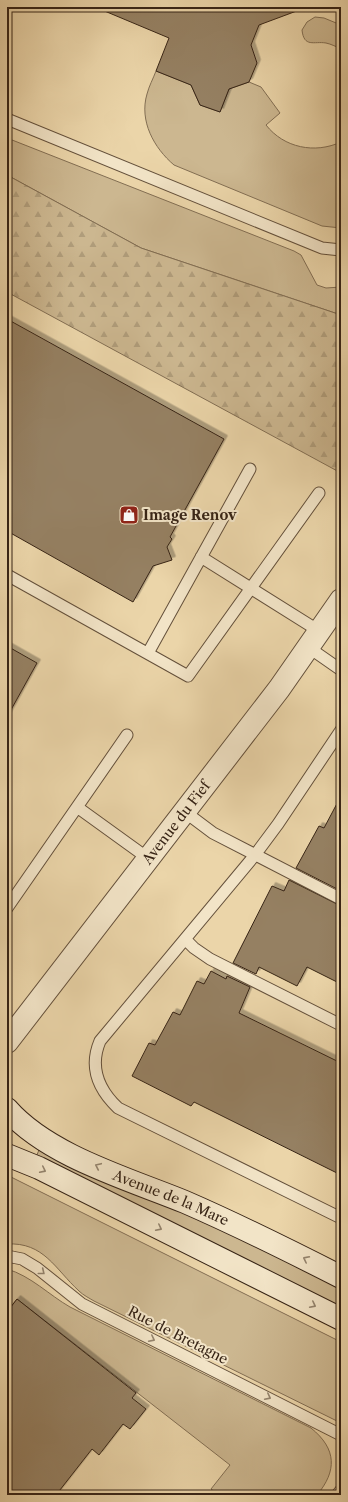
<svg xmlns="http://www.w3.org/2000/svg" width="348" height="1502" font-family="'Libre Caslon Text',serif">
	<defs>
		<pattern id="forest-firs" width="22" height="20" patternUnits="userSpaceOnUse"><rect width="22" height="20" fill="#ccb790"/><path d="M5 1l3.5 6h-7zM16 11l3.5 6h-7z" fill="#b09d7b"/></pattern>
		<filter id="shadow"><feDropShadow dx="3.5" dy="-3.5" stdDeviation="0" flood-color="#0004"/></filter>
	</defs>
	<rect width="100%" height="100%" fill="#ebd5a9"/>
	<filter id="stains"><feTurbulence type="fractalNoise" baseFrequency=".005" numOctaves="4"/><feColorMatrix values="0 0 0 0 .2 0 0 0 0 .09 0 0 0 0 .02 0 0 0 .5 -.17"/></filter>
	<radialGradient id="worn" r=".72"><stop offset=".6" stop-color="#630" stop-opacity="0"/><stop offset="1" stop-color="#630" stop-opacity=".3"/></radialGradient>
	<path fill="#ccb790" stroke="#826e53" d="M 315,17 L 324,18 L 341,25 L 341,49 C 337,47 331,44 326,43 C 314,41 304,48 302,30 L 307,22 Z
		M 156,71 L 191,85 L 200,105 L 220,112 L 229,89 L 249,82 L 261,87 L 280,113 L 266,125 C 284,148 315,154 341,142 L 341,228 L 322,226 L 174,165 C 154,148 139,121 147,94 C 149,86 153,79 156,71 Z
		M 7,138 L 294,251 L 301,255 L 317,285 L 326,288 L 341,287 L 341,315 L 141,248 L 7,175 Z
		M 39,1150 L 96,1176 L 205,1219 L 341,1287 L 341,1309 L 36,1157 Z
		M 7,1175 L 341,1342 L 341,1423 L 94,1301 C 89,1298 83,1295 79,1291 C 55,1269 44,1242 7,1244 Z
		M 7,1269 C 31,1276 49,1295 70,1307 L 311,1428 C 337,1449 337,1471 317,1495 L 219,1495 L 211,1489 L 230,1465 L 17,1299 L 9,1309 L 7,1307 Z"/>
	<path fill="url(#forest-firs)" stroke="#826e53" d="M 7,175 L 141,248 L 341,315 L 341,473 L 7,292 Z"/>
	<path fill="#958062" stroke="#372416" filter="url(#shadow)" d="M 95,7 L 302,7 L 302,9 L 259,25 L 251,45 L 257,63 L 249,82 L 229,89 L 220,112 L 200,105 L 191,85 L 156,71 L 169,38 Z
		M 7,319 L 224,439 L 170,537 L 172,539 L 167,547 L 172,560 L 153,566 L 133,602 L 7,531 Z
		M 7,646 L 37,663 L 7,717 Z
		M 341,796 L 341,891 L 296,868 L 319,826 L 324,828 Z
		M 289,880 L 341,906 L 341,984 L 307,967 L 297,986 L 259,967 L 256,974 L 233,963 L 272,886 L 284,891 Z
		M 211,971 L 226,979 L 227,976 L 250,987 L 239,1013 L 341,1063 L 341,1175 L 194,1102 L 191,1106 L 132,1076 L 149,1043 L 155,1045 L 173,1012 L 180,1015 L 197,981 L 204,984 Z
		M 17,1299 L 136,1393 L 132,1398 L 146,1409 L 130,1429 L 123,1424 L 99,1455 L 92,1449 L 56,1495 L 7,1495 L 7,1312 Z"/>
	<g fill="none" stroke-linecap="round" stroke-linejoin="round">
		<g stroke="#64503b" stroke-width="13">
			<path id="lane" d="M 7,119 L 322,248 L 341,250
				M 201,557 L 319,631
				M 9,576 L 188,676 L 319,493
				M 308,647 L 341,670
				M 148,653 L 250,469
				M 341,730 L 278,824 L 255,855 L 100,1041 C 89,1067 98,1089 118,1108 L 341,1218
				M 77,807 L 149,859
				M 185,812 L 213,833 L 341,899
				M 7,908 L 127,735
				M 185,939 L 194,948 L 210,959 L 341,1025
				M 7,1256 L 22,1259 L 37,1268 L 82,1304 L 341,1435
				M 337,1495 L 341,1490"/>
		</g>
		<g stroke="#64503b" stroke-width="24">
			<g id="street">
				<path id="s1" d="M 7,1042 L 279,689 L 341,600"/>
			</g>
		</g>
		<g stroke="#372416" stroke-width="24">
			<g id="secondary">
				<path id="s2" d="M 7,1109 C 48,1156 129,1179 185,1202 C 238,1225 290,1251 341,1277"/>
				<path d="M 7,1155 L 39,1168 L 341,1319"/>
			</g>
		</g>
		<use href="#lane" stroke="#f2e4c7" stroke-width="11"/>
		<use href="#street" stroke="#f2e4c7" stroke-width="22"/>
		<use href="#secondary" stroke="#f2e4c7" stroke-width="22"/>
	</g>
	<defs><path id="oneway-chevron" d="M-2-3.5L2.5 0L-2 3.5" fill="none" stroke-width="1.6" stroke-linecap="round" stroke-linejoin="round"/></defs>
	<g stroke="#94846e">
		<use href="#oneway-chevron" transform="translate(98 1166) rotate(-155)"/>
		<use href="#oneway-chevron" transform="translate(43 1170) rotate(26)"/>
		<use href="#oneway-chevron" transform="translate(159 1228) rotate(27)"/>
		<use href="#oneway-chevron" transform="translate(306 1259) rotate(-153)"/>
		<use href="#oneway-chevron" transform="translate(42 1272) rotate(39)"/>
		<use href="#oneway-chevron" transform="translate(313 1305) rotate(27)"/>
		<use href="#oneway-chevron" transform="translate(152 1339) rotate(27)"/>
		<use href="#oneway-chevron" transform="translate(268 1397) rotate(27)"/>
	</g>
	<defs>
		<g id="shop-square" transform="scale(1)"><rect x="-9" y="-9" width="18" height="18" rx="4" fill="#8f2418" stroke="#f2e4c7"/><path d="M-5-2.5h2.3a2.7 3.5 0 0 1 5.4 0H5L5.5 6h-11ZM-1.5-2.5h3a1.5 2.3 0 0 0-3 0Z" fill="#fff"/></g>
	</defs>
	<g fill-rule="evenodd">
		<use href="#shop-square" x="129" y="515"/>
	</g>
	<g text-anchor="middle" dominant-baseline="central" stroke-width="4" stroke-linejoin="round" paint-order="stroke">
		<g font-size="14" font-weight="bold" fill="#372416" stroke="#f2e4c7" text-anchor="start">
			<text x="143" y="515">Image Renov</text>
		</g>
		<g font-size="14" fill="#372416" stroke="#f2e4c7">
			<text stroke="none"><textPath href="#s1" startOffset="277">Avenue du Fief</textPath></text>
			<text stroke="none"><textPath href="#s2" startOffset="188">Avenue de la Mare</textPath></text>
			<text transform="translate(178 1335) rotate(27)">Rue de Bretagne</text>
		</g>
	</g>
	<rect width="348" height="1502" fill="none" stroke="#ebd5a9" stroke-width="24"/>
	<rect x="8" y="8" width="332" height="1486" fill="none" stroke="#372416" stroke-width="2"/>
	<rect x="12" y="12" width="324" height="1478" fill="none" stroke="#372416"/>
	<rect width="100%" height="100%" filter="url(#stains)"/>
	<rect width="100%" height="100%" fill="url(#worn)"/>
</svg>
